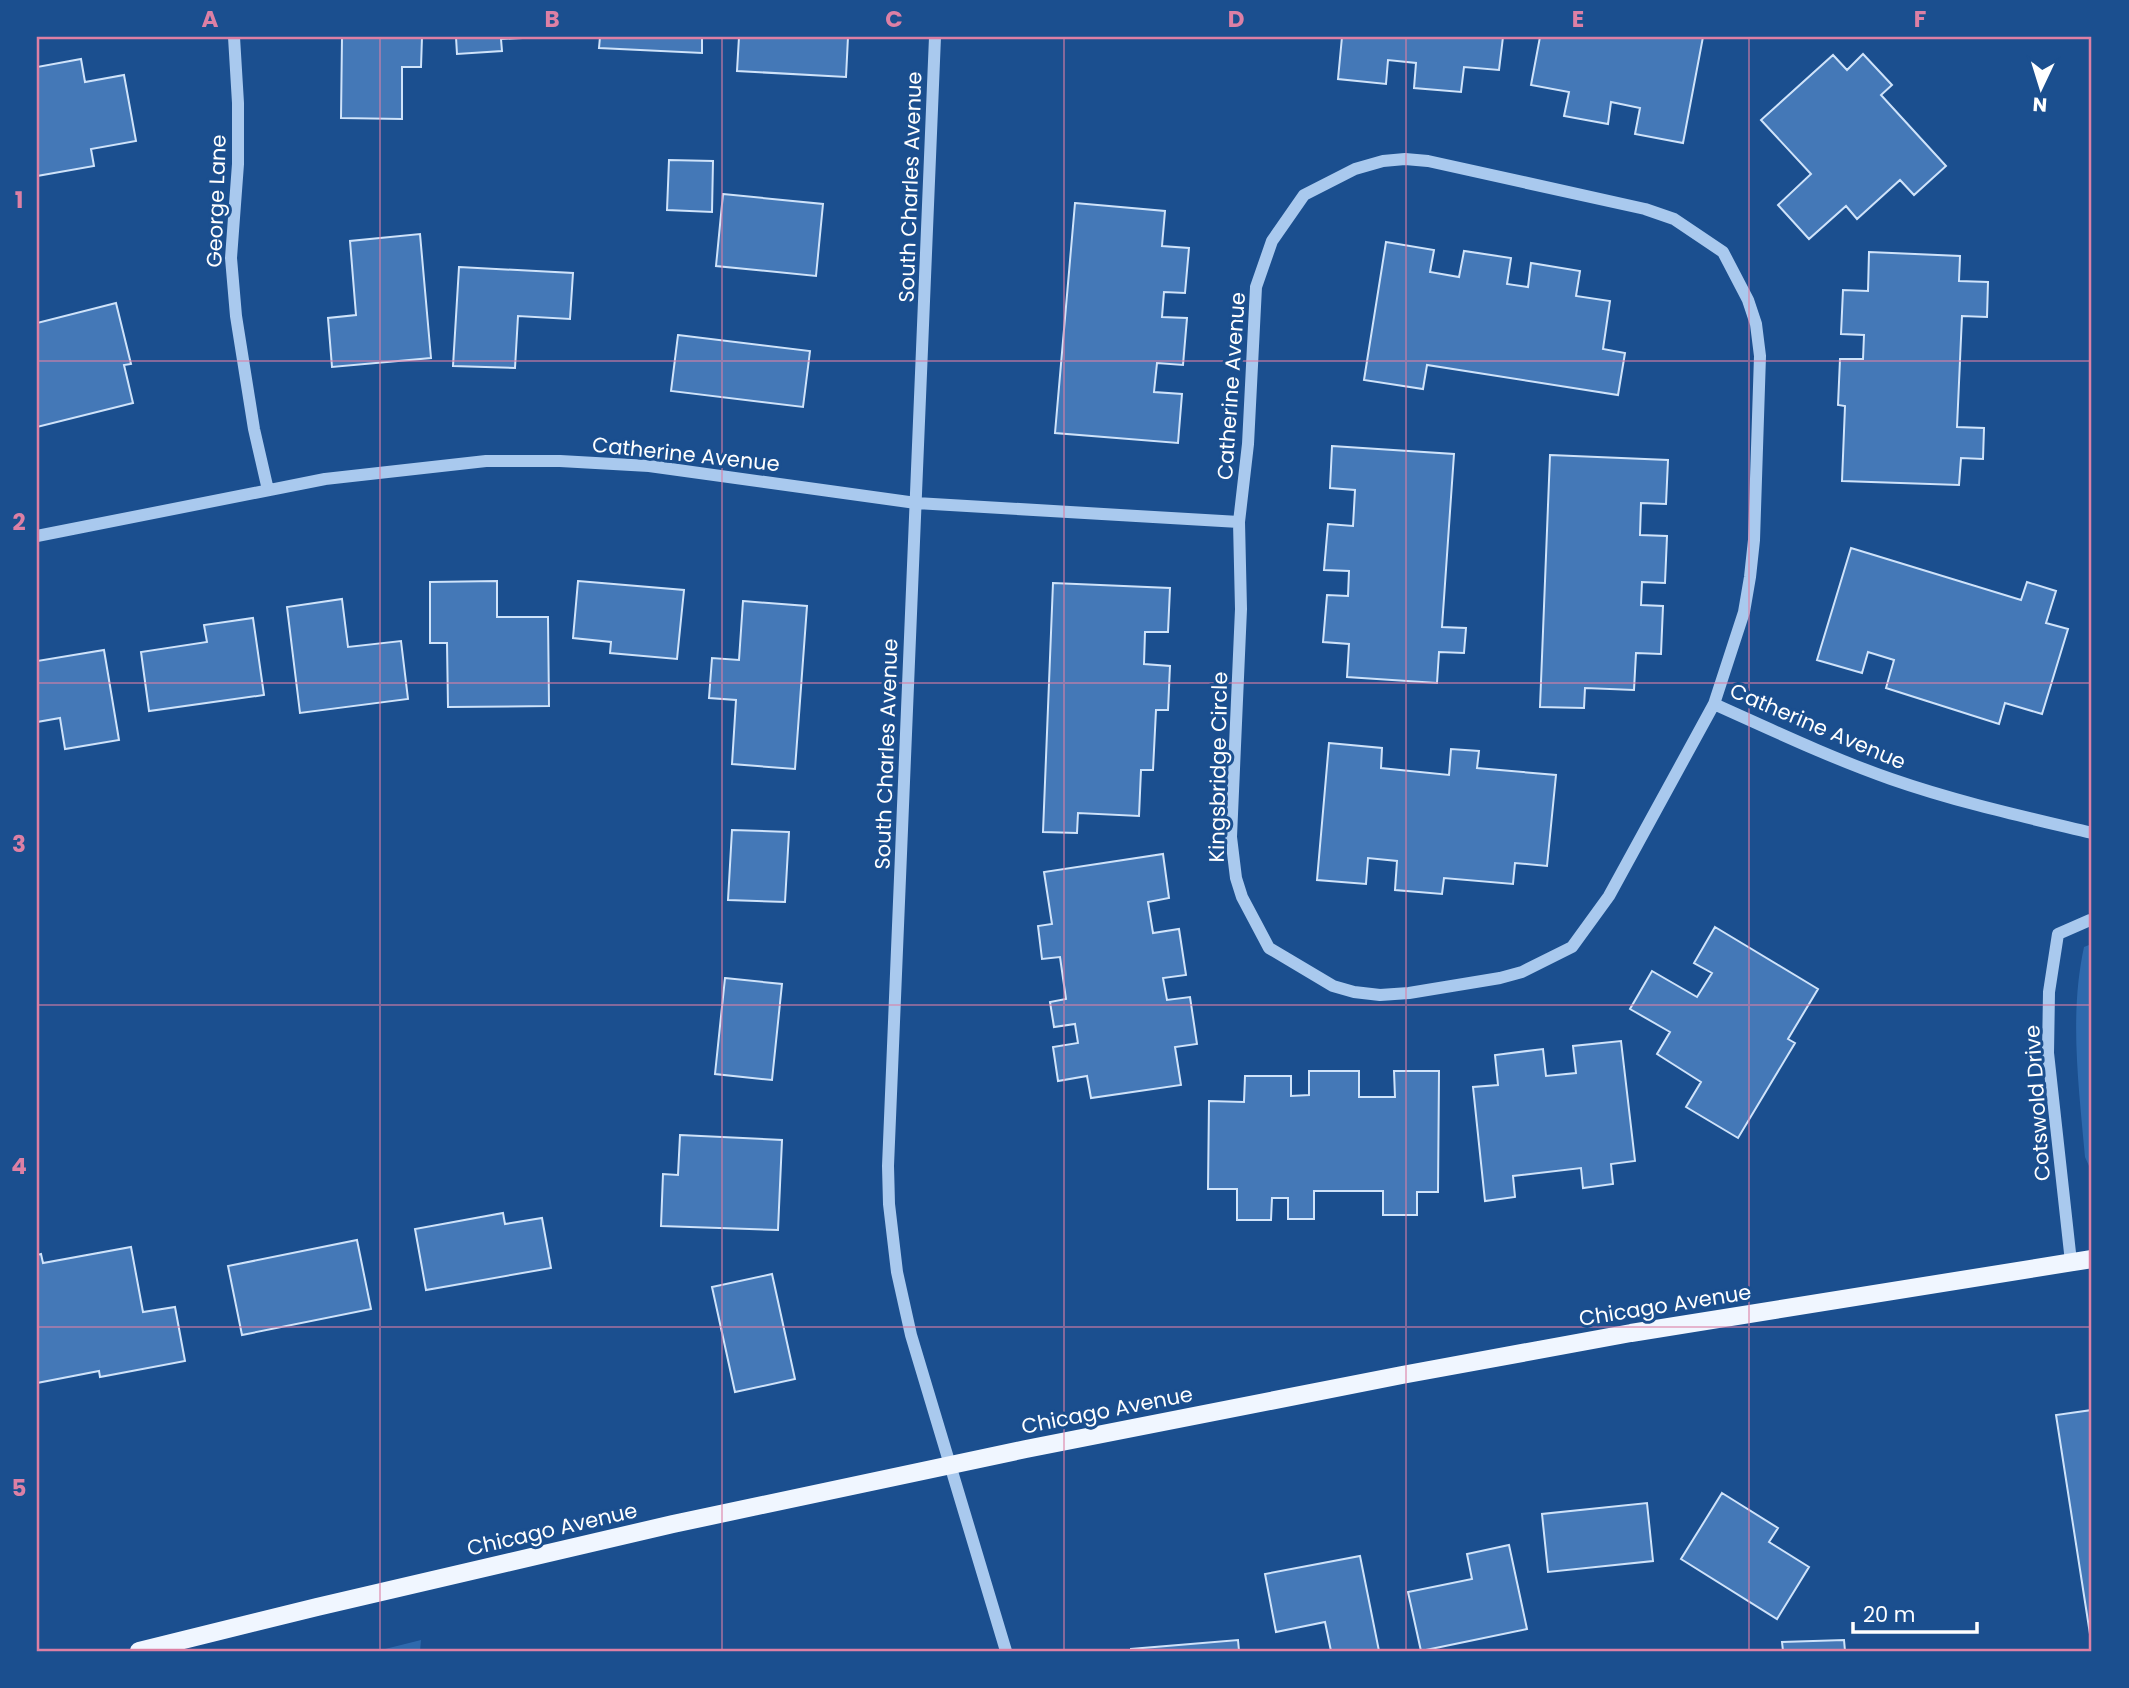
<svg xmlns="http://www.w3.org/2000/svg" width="2129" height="1688" font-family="Poppins,sans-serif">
	<rect width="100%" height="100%" fill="#1b4f8f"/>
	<path fill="#2e69ad" d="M 2089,945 L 2092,945 L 2092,1167 L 2089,1166 L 2085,1157 C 2079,1087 2069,1016 2084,947 Z
		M 421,1640 L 420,1651 L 377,1651 Z"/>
	<path fill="#4478b7" stroke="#cfe3fa" stroke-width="2" d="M 342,37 L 422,37 L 421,67 L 402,67 L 402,119 L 341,118 Z
		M 456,37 L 542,37 L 501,39 L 502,51 L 457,54 Z
		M 600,37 L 702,37 L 702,53 L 599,48 Z
		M 739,37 L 848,37 L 846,77 L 737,71 Z
		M 1342,37 L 1503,37 L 1499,70 L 1464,67 L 1461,92 L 1414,88 L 1416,63 L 1388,60 L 1386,84 L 1338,79 Z
		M 1540,37 L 1703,37 L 1683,143 L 1635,134 L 1640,108 L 1611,102 L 1608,124 L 1564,116 L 1569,92 L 1531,85 Z
		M 1863,54 L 1892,85 L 1881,95 L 1946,166 L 1914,195 L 1900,180 L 1857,219 L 1846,206 L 1809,239 L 1778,205 L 1811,174 L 1761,120 L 1833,55 L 1847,70 Z
		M 81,59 L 85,82 L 124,75 L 136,141 L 91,149 L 94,166 L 37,176 L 37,67 Z
		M 669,160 L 713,161 L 712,212 L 667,210 Z
		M 723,194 L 823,204 L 816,276 L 716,266 Z
		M 1075,203 L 1165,211 L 1162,246 L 1189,248 L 1185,293 L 1164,292 L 1162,317 L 1187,318 L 1183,365 L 1157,363 L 1154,392 L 1182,394 L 1178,443 L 1055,433 Z
		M 420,234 L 431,358 L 332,367 L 328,318 L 356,315 L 350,241 Z
		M 1386,242 L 1434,250 L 1430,272 L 1459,277 L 1464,251 L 1511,258 L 1507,284 L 1528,287 L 1531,263 L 1580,271 L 1576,296 L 1610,301 L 1603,349 L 1625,353 L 1618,395 L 1427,365 L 1423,389 L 1364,380 Z
		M 1869,252 L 1960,256 L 1959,281 L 1988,282 L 1987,317 L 1962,316 L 1957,427 L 1984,428 L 1983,459 L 1961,458 L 1959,485 L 1842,481 L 1845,406 L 1838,405 L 1840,359 L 1863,359 L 1864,335 L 1841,334 L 1843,290 L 1868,291 Z
		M 459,267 L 573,273 L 570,319 L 518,316 L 515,368 L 453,366 Z
		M 116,303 L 131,364 L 124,365 L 133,403 L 37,427 L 37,323 Z
		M 678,335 L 810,351 L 803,407 L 671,391 Z
		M 1332,446 L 1454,454 L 1442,627 L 1466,628 L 1464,653 L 1439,652 L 1437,683 L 1347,677 L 1349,644 L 1323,642 L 1327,595 L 1348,596 L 1349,571 L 1324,570 L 1328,524 L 1353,526 L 1355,490 L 1330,488 Z
		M 1550,455 L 1668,460 L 1666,504 L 1641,503 L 1640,535 L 1667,536 L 1665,583 L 1642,582 L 1641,605 L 1663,606 L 1661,654 L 1636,653 L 1634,690 L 1585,688 L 1584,708 L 1540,707 Z
		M 1851,548 L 2021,600 L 2027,582 L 2056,591 L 2046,623 L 2068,629 L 2042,714 L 2005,703 L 1999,724 L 1886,688 L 1894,660 L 1868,652 L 1862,673 L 1817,660 Z
		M 497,581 L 497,617 L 548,617 L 549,706 L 448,707 L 447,643 L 430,643 L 430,582 Z
		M 578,581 L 684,590 L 677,659 L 610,653 L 611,642 L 573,638 Z
		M 1053,583 L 1170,588 L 1168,632 L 1145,632 L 1144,664 L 1170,666 L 1168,710 L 1156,710 L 1153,770 L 1141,770 L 1139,816 L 1078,813 L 1077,833 L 1043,832 Z
		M 342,599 L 348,647 L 401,641 L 408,699 L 300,713 L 287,607 Z
		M 743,601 L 807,606 L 795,769 L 732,764 L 736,700 L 709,698 L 712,658 L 739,660 Z
		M 253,618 L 264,695 L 149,711 L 141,652 L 207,642 L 204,625 Z
		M 104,650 L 119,740 L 65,749 L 60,718 L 37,722 L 37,661 Z
		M 1329,743 L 1382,748 L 1381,768 L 1449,775 L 1451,749 L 1479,751 L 1477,768 L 1556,775 L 1547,866 L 1515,863 L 1513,884 L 1444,878 L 1442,894 L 1395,890 L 1397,861 L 1368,858 L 1366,884 L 1317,880 Z
		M 732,830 L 789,832 L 785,902 L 728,900 Z
		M 1163,854 L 1169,898 L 1148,902 L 1153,933 L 1179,929 L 1186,975 L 1163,978 L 1167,1000 L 1190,997 L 1197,1044 L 1175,1047 L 1181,1085 L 1091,1098 L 1087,1076 L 1058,1081 L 1053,1047 L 1078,1043 L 1075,1024 L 1054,1027 L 1050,1002 L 1066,999 L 1060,957 L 1042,959 L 1038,926 L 1052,924 L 1044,872 Z
		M 1715,927 L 1818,989 L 1788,1039 L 1795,1043 L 1738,1138 L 1686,1107 L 1701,1082 L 1657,1054 L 1670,1032 L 1630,1009 L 1652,971 L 1697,997 L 1712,973 L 1694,963 Z
		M 725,978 L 782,984 L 772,1080 L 715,1074 Z
		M 1621,1041 L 1635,1161 L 1611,1164 L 1613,1184 L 1583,1188 L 1581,1168 L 1513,1176 L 1515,1197 L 1485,1201 L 1473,1087 L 1498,1085 L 1495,1055 L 1543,1049 L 1546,1076 L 1576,1073 L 1573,1046 Z
		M 1309,1071 L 1359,1071 L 1359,1097 L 1395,1097 L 1394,1071 L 1439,1071 L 1438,1192 L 1417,1192 L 1417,1215 L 1383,1215 L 1383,1191 L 1314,1191 L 1314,1219 L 1288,1219 L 1288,1198 L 1272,1198 L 1271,1220 L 1237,1220 L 1237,1189 L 1208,1189 L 1209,1101 L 1244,1102 L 1245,1076 L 1291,1076 L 1291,1096 L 1309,1095 Z
		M 680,1135 L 782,1140 L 778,1230 L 661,1226 L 663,1174 L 678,1175 Z
		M 503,1213 L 505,1224 L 542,1218 L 551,1268 L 426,1290 L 415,1229 Z
		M 357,1240 L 371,1309 L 242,1335 L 228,1266 Z
		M 131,1247 L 143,1312 L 175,1307 L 185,1361 L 100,1377 L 99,1371 L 37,1383 L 37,1255 L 41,1254 L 43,1263 Z
		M 772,1274 L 795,1379 L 735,1392 L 712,1287 Z
		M 2092,1410 L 2092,1647 L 2056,1415 Z
		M 1722,1493 L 1778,1528 L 1769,1542 L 1809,1567 L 1777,1619 L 1681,1559 Z
		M 1647,1503 L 1653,1561 L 1548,1572 L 1542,1514 Z
		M 1509,1545 L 1527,1629 L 1421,1651 L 1408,1592 L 1472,1579 L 1467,1554 Z
		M 1360,1556 L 1379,1651 L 1331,1651 L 1325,1622 L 1276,1632 L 1265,1574 Z
		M 1238,1640 L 1239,1651 L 1131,1651 L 1131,1649 Z
		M 1844,1640 L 1845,1651 L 1783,1651 L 1782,1642 Z"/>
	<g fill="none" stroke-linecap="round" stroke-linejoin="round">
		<path stroke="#a9c9ee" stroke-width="12" d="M 234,37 L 238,103 L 238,164 L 231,258 L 236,316 L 254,429 L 268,490
			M 935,37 L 888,1166 L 889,1204 L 897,1272 L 911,1335 L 1006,1651
			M 1405,159 L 1428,161 L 1645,209 L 1674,219 L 1723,252 L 1748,300 L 1756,324 L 1760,356 L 1754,540 L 1750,577 L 1744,612 L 1714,704 L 1609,896 L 1572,947 L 1522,972 L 1500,978 L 1409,993 L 1380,995 L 1354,992 L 1333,986 L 1269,948 L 1242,897 L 1236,878 L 1231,837 L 1241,609 L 1239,522 L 1248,444 L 1256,287 L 1272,241 L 1304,195 L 1355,169 L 1383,161 Z
			M 37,536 L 325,479 L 486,461 L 560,461 L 649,466 L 916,503 L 1239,522
			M 1714,704 C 1772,730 1831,758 1891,779 C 1957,802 2025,817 2092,833
			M 2071,1262 L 2048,1053 L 2049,992 L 2058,934 L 2090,920"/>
		<path stroke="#f0f6ff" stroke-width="18" d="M 139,1651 L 317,1607 L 673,1524 L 1026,1449 L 1402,1375 L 1631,1333 L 2092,1259"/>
	</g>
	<path fill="none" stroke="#dd80a5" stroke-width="2" stroke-opacity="0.55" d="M 380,37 L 380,1651M 722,37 L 722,1651M 1064,37 L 1064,1651M 1406,37 L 1406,1651M 1749,37 L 1749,1651M 37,361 L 2092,361M 37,683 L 2092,683M 37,1005 L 2092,1005M 37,1327 L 2092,1327"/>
	<g text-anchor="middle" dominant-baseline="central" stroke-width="6" stroke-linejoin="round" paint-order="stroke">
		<g font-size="21" fill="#fff" stroke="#1b4f8f">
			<text transform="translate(910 187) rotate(-88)">South Charles Avenue</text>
			<text transform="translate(216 201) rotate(-88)">George Lane</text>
			<text transform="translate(1231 386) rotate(-86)">Catherine Avenue</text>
			<text transform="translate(686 454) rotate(6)">Catherine Avenue</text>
			<text transform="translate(1818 726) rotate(23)">Catherine Avenue</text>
			<text transform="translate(886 754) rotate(-88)">South Charles Avenue</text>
			<text transform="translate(1218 767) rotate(-89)">Kingsbridge Circle</text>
			<text transform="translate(2037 1103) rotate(-94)">Cotswold Drive</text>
			<text transform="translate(1665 1305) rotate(-9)">Chicago Avenue</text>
			<text transform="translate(1107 1410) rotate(-11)">Chicago Avenue</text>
			<text transform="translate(552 1529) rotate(-13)">Chicago Avenue</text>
		</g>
	</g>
	<rect width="2129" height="1688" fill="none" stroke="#1b4f8f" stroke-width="77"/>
	<g transform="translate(2041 88) rotate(184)" stroke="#1b4f8f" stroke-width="5" paint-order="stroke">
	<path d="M0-5L12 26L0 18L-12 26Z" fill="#ffffff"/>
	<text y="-10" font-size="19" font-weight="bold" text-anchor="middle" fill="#ffffff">N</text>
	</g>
	<path d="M1853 1622v10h124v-10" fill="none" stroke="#ffffff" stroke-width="3.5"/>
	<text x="1863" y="1622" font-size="21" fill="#ffffff" stroke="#1b4f8f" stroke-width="5" paint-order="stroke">20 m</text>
	<rect x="38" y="38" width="2052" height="1612" fill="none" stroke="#dd80a5" stroke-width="2.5"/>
	<g font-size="23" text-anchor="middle" font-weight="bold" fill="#dd80a5">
		<text x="210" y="27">A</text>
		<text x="552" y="27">B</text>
		<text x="894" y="27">C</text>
		<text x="1236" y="27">D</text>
		<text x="1578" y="27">E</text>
		<text x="1920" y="27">F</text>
		<text x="19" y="208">1</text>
		<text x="19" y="530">2</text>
		<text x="19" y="852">3</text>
		<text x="19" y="1174">4</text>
		<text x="19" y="1496">5</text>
	</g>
</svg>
